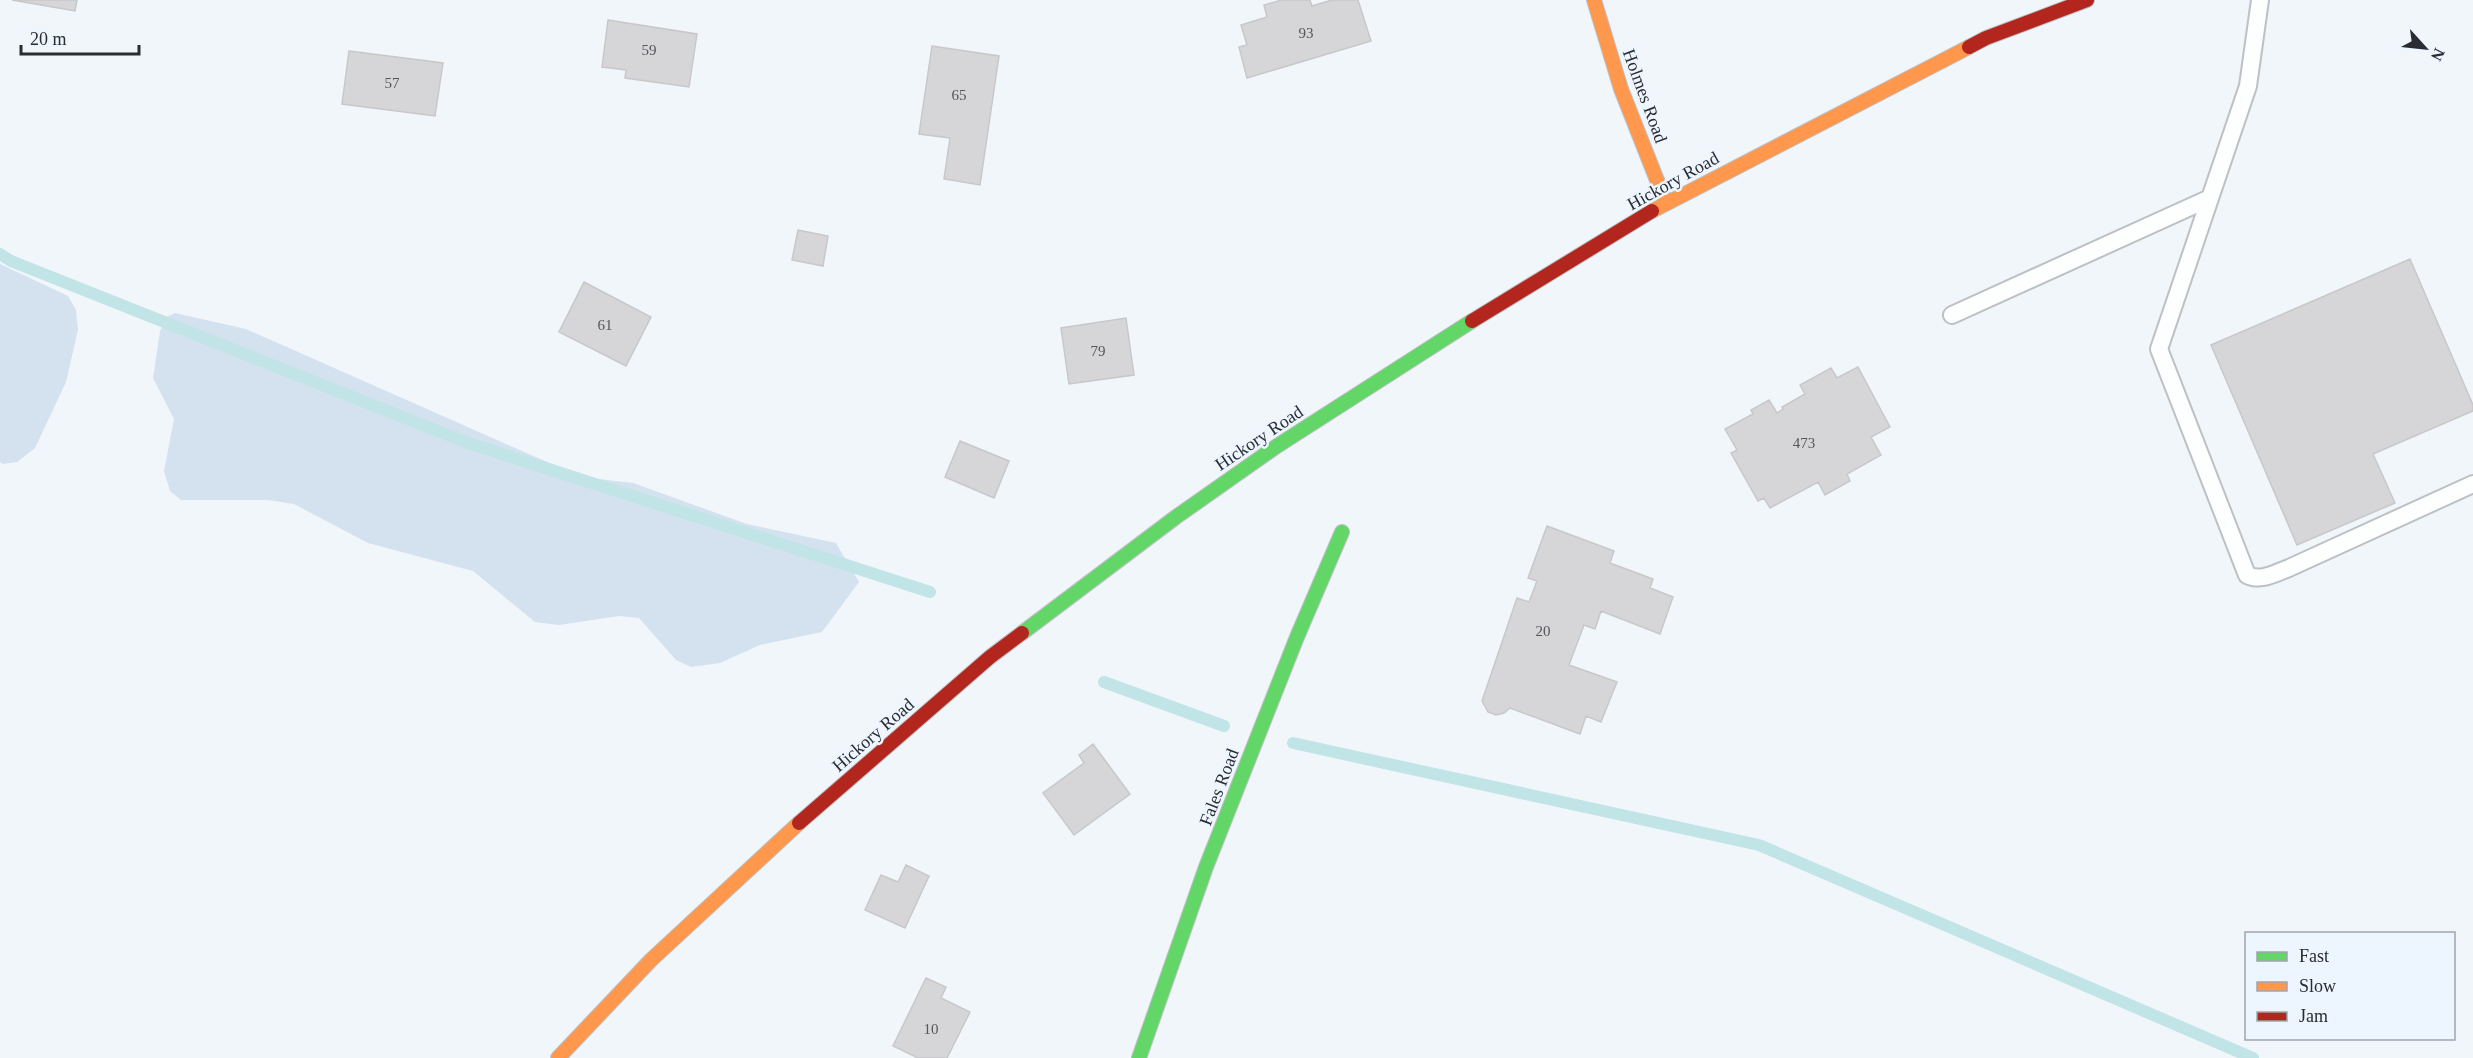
<svg xmlns="http://www.w3.org/2000/svg" width="2473" height="1058" font-family="Georgia,serif">
	<rect width="100%" height="100%" fill="#f1f6fb"/>
	<path fill="#d4e1ef" d="M 0,264 L 68,296 L 76,310 L 78,330 L 66,382 L 35,448 L 17,462 L 3,464 L 0,462 Z
		M 175,313 L 246,329 L 581,477 L 633,483 L 747,524 L 836,543 L 859,582 L 822,632 L 760,645 L 720,663 L 691,667 L 676,660 L 639,618 L 619,616 L 559,625 L 535,622 L 473,571 L 368,543 L 294,504 L 268,500 L 181,500 L 170,491 L 164,471 L 174,419 L 153,378 L 160,331 L 167,317 Z"/>
	<g fill="none" stroke-linecap="round" stroke-linejoin="round">
		<path stroke="#c1e4e7" stroke-width="12" d="M 0,254 L 11,261 L 468,443 L 930,592
			M 1104,682 L 1224,726
			M 1293,743 L 1759,845 L 2253,1058"/>
	</g>
	<path fill="#d6d5d8" stroke="#c8c8cb" stroke-width="1.5" d="M 12,0 L 77,0 L 75,11 Z
		M 1282,0 L 1310,0 L 1312,6 L 1332,0 L 1358,0 L 1371,41 L 1247,78 L 1239,47 L 1247,45 L 1241,25 L 1267,17 L 1264,5 Z
		M 608,20 L 697,34 L 689,87 L 625,78 L 626,70 L 602,67 Z
		M 932,46 L 999,56 L 980,185 L 944,179 L 950,138 L 919,134 Z
		M 349,51 L 443,63 L 435,116 L 342,104 Z
		M 798,230 L 828,236 L 823,266 L 792,260 Z
		M 2410,259 L 2473,405 L 2473,411 L 2373,454 L 2395,503 L 2297,545 L 2211,345 Z
		M 584,282 L 651,317 L 626,366 L 559,332 Z
		M 1126,318 L 1134,375 L 1069,384 L 1061,328 Z
		M 1858,367 L 1890,427 L 1871,437 L 1881,455 L 1847,474 L 1850,481 L 1825,495 L 1818,482 L 1770,508 L 1764,498 L 1758,501 L 1731,453 L 1737,450 L 1725,429 L 1753,414 L 1751,410 L 1769,400 L 1777,413 L 1783,409 L 1782,407 L 1805,394 L 1800,385 L 1831,368 L 1837,378 Z
		M 960,441 L 1009,461 L 994,498 L 945,477 Z
		M 1547,526 L 1614,551 L 1610,563 L 1653,579 L 1650,588 L 1673,597 L 1660,634 L 1601,611 L 1595,629 L 1584,625 L 1569,665 L 1617,682 L 1601,722 L 1586,716 L 1580,734 L 1510,708 L 1504,713 L 1496,715 L 1488,712 L 1482,701 L 1517,598 L 1529,602 L 1537,581 L 1528,578 Z
		M 1093,744 L 1130,794 L 1074,835 L 1043,793 L 1084,763 L 1079,755 Z
		M 906,865 L 929,876 L 905,928 L 865,910 L 881,875 L 898,882 Z
		M 926,978 L 946,987 L 941,998 L 970,1012 L 947,1058 L 918,1058 L 893,1046 Z"/>
	<g fill="none" stroke-linecap="round" stroke-linejoin="round">
		<g stroke="#bdc1c5" stroke-width="20">
			<path id="lane" d="M 2260,0 L 2248,86 L 2159,349 L 2247,575 C 2261,582 2275,573 2289,568 L 2473,484
				M 1952,315 L 2210,198"/>
		</g>
		<g stroke="#bdc1c5" stroke-width="16">
			<path id="fast" d="M 1022,633 L 1176,517 L 1277,446 L 1472,321
				M 1139,1058 L 1206,867 L 1297,637 L 1342,532"/>
		</g>
		<g stroke="#bdc1c5" stroke-width="16">
			<path id="slow" d="M 1594,0 L 1621,89 L 1666,203
				M 1652,211 L 1969,47
				M 558,1058 L 651,960 L 799,823"/>
		</g>
		<g stroke="#bdc1c5" stroke-width="16">
			<path id="jam" d="M 1969,47 L 1986,38 L 2087,0
				M 1472,321 L 1652,211
				M 799,823 L 990,657 L 1022,633"/>
		</g>
		<use href="#lane" stroke="#fdfefe" stroke-width="16"/>
		<use href="#fast" stroke="#63d668" stroke-width="14"/>
		<use href="#slow" stroke="#ff974d" stroke-width="14"/>
		<use href="#jam" stroke="#b3261e" stroke-width="14"/>
	</g>
	<g text-anchor="middle" dominant-baseline="central" stroke-width="5" stroke-linejoin="round" paint-order="stroke">
		<g font-size="15" fill="#54565a">
			<text x="1306" y="33">93</text>
			<text x="649" y="50">59</text>
			<text x="392" y="83">57</text>
			<text x="959" y="95">65</text>
			<text x="605" y="325">61</text>
			<text x="1098" y="351">79</text>
			<text x="1804" y="443">473</text>
			<text x="1543" y="631">20</text>
			<text x="931" y="1029">10</text>
		</g>
		<g font-size="18" fill="#292c30" stroke="#edf5ff">
			<text transform="translate(1645 96) rotate(70)">Holmes Road</text>
			<text transform="translate(1673 181) rotate(-29)">Hickory Road</text>
			<text transform="translate(1259 438) rotate(-34)">Hickory Road</text>
			<text transform="translate(873 735) rotate(-41)">Hickory Road</text>
			<text transform="translate(1219 787) rotate(-69)">Fales Road</text>
		</g>
	</g>
	<rect x="2245" y="932" width="210" height="108" fill="#edf5ff" stroke="#9fa5ac" stroke-width="1.5"/>
	<rect x="2257" y="952" width="30" height="9" fill="#63d668" stroke="#9fa5ac" stroke-width="1.5"/>
	<text x="2299" y="962" font-size="18" fill="#292c30">Fast</text>
	<rect x="2257" y="982" width="30" height="9" fill="#ff974d" stroke="#9fa5ac" stroke-width="1.5"/>
	<text x="2299" y="992" font-size="18" fill="#292c30">Slow</text>
	<rect x="2257" y="1012" width="30" height="9" fill="#b3261e" stroke="#9fa5ac" stroke-width="1.5"/>
	<text x="2299" y="1022" font-size="18" fill="#292c30">Jam</text>
	<g transform="translate(2425 48) rotate(117)" stroke="#edf5ff" stroke-width="4.5" paint-order="stroke">
	<path d="M0-4.5L10 22L0 15L-10 22Z" fill="#292c30"/>
	<text y="-9" font-size="16" font-weight="bold" text-anchor="middle" fill="#292c30">N</text>
	</g>
	<path d="M21 45v9h118v-9" fill="none" stroke="#292c30" stroke-width="3"/>
	<text x="30" y="45" font-size="18" fill="#292c30" stroke="#edf5ff" stroke-width="4.5" paint-order="stroke">20 m</text>
</svg>
